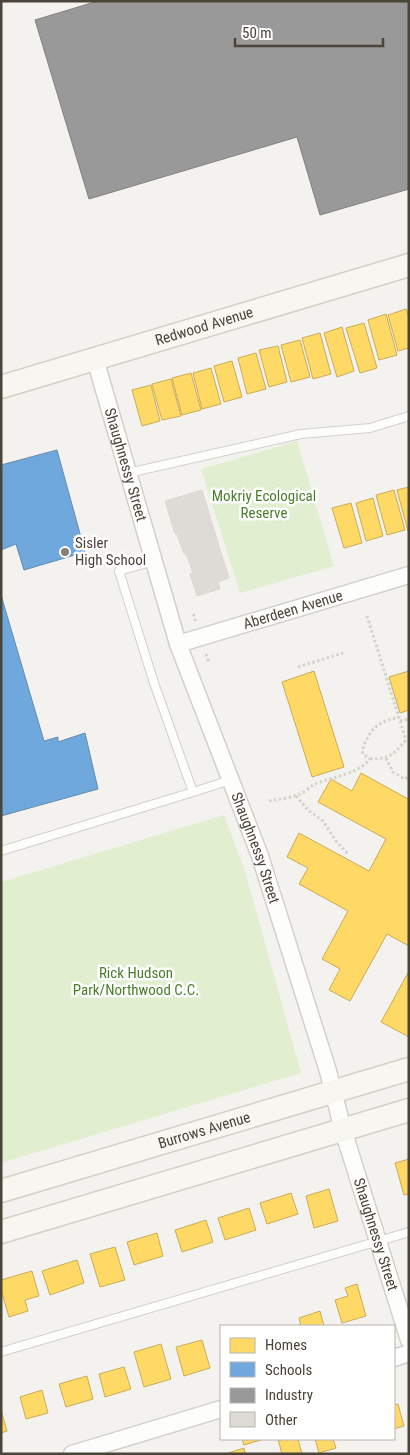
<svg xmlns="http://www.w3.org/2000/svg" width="410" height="1455" font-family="'Roboto Condensed',sans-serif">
	<rect width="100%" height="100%" fill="#f4f2ee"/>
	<path fill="#e1eecf" d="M 297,441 L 334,566 L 240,593 L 201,469 Z
		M 224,815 L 245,871 L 301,1073 L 1,1163 L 1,882 Z"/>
	<path fill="#ffd966" stroke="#c9ac58" d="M 406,309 L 409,318 L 409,348 L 398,351 L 388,315 Z
		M 386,314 L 397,355 L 379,360 L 368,320 Z
		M 364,323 L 377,368 L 360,373 L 346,328 Z
		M 342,327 L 354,371 L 337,377 L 324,333 Z
		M 320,333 L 331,374 L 313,379 L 302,338 Z
		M 300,340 L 310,377 L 291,382 L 281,345 Z
		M 278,346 L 287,382 L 269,387 L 259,350 Z
		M 256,353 L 266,389 L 247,394 L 238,358 Z
		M 232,361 L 242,397 L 224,402 L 214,366 Z
		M 211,368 L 221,404 L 202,409 L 193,373 Z
		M 191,373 L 201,410 L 182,415 L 172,378 Z
		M 171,379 L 181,416 L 162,420 L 152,384 Z
		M 151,385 L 160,421 L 142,426 L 132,390 Z
		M 409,487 L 409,531 L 408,531 L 397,490 Z
		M 394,490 L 405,530 L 387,535 L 376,495 Z
		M 373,498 L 383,536 L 366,541 L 356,503 Z
		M 351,503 L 362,543 L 344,548 L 332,508 Z
		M 314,671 L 344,767 L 312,777 L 282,682 Z
		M 409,671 L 409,710 L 400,713 L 389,677 Z
		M 361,773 L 408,799 L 409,797 L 409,946 L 387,934 L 350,1001 L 329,990 L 340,969 L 322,959 L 348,911 L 299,884 L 308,868 L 287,857 L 299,833 L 369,871 L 386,839 L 318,802 L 331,779 L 352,791 Z
		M 409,971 L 409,1037 L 381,1022 Z
		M 409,1159 L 409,1194 L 404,1195 L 395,1163 Z
		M 329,1189 L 338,1221 L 314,1228 L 306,1196 Z
		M 291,1193 L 298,1214 L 267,1224 L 260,1203 Z
		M 249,1208 L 256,1230 L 225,1240 L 218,1218 Z
		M 206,1220 L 213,1242 L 182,1252 L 175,1230 Z
		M 157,1233 L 163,1256 L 134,1265 L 127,1242 Z
		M 115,1247 L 125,1280 L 100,1287 L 90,1254 Z
		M 77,1260 L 84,1283 L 50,1295 L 42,1271 Z
		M 32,1271 L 39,1296 L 25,1300 L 28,1311 L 9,1317 L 1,1290 L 1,1280 Z
		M 357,1284 L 366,1316 L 342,1323 L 335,1300 L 348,1296 L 345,1288 Z
		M 320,1311 L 324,1326 L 301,1326 L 299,1318 Z
		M 202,1340 L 210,1368 L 184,1376 L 176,1347 Z
		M 161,1344 L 171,1379 L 144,1387 L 134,1352 Z
		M 124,1367 L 131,1389 L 105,1397 L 99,1374 Z
		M 87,1376 L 93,1399 L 66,1407 L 59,1384 Z
		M 42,1390 L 48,1413 L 26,1419 L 20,1397 Z
		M 398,1404 L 404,1426 L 394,1429 L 394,1405 Z
		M 1,1410 L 7,1431 L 1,1433 Z
		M 242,1439 L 261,1439 L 261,1440 L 244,1445 Z
		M 278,1439 L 298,1439 L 302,1454 L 282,1454 Z
		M 315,1439 L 333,1439 L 336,1448 L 319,1453 Z
		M 244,1448 L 245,1454 L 228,1454 L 228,1453 Z"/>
	<path fill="#6fa8dc" stroke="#648aab" d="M 57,450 L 85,552 L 24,570 L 16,544 L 1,550 L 1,465 Z
		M 1,595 L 44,741 L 58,737 L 58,742 L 85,733 L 98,789 L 1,816 Z"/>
	<path fill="#999" stroke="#82807c" d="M 98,1 L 409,1 L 409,189 L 320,215 L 297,137 L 89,199 L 35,20 Z"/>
	<path fill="#dedbd6" stroke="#dcd9d4" d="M 202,490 L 212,523 L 175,534 L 165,501 Z
		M 212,523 L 229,578 L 218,582 L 220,589 L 197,596 L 190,574 L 193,573 L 186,554 L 184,554 L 177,535 Z"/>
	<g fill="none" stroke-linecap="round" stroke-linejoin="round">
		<g stroke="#d2d0cb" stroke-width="10">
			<path id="lane" d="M 128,473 L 301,434 L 370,428 L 409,416
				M 154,561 L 119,571 L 154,683 L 193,792 L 231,780
				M 1,851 L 193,792
				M 1,1352 L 409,1232"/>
		</g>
		<g stroke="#d2d0cb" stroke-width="19">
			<g id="street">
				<path id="s1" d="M 95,359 L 178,644 L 260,856 L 328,1071 L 343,1130 L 409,1340"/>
				<path id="s2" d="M 178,644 L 409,575"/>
				<path d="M 394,1358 L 409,1353"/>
				<path d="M 72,1454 L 221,1409"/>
			</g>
		</g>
		<g stroke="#d3cfc5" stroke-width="25">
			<g id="secondary">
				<path id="s3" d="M 1,387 L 409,265"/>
				<path id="s4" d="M 1,1191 L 409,1069"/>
				<path d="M 1,1232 L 409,1110"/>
			</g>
		</g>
		<path stroke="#d3d2cc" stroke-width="3" stroke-dasharray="2.5 2.5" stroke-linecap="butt" d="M 193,614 L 196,622
			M 367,616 L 406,740
			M 206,654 L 209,663
			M 298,667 L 343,653
			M 400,721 L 409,719
			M 386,758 L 393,772 L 405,779 L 409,776
			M 370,759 C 391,758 392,756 406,740 L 409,740
			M 296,796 L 308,810 L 323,821 L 336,841 L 348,854
			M 269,801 C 279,799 291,798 300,794 C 305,792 309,788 313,785 C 330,777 359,774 370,759 L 363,754 C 362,748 364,744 367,739 C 374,724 384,721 399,717"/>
		<use href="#lane" stroke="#fdfdfc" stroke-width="8"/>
		<use href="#street" stroke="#fdfdfc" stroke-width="16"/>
		<use href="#secondary" stroke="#f7f6f1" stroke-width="22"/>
	</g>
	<circle fill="#868178" stroke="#fff" stroke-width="2" cx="65" cy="552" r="5"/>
	<g text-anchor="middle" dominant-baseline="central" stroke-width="5" stroke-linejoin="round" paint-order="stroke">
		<g font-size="15" fill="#4b4439" stroke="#fff">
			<text stroke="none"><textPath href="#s3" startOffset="212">Redwood Avenue</textPath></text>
			<text stroke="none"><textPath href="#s1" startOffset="110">Shaughnessy Street</textPath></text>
			<text stroke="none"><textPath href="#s2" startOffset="120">Aberdeen Avenue</textPath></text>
			<text stroke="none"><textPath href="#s1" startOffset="515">Shaughnessy Street</textPath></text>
			<text stroke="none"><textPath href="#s4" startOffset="212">Burrows Avenue</textPath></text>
			<text stroke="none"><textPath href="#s1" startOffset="920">Shaughnessy Street</textPath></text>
		</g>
		<g font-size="15" fill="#4a7f2a" stroke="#fff">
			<text x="264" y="496">Mokriy Ecological<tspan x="264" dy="17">Reserve</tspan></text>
			<text x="136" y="973">Rick Hudson<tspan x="136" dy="17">Park/Northwood C.C.</tspan></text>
		</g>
		<g font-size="15" fill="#4b4439" stroke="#fff" text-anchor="start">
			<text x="75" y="543">Sisler<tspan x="75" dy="17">High School</tspan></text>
		</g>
	</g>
	<rect width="410" height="1455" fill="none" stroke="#4b4439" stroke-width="5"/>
	<rect x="220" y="1325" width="175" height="115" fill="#ffffff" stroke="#b7b4b0"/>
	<rect x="230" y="1338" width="25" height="15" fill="#ffd966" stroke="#b7b4b0"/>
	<text x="265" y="1350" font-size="15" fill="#4b4439">Homes</text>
	<rect x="230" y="1362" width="25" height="15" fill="#6fa8dc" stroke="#b7b4b0"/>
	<text x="265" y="1375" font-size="15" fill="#4b4439">Schools</text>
	<rect x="230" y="1388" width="25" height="15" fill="#999999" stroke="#b7b4b0"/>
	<text x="265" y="1400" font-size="15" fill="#4b4439">Industry</text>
	<rect x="230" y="1412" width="25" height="15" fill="#dedbd6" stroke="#b7b4b0"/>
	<text x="265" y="1425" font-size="15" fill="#4b4439">Other</text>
	<path d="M235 38v8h148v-8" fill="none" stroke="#4b4439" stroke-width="2.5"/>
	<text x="242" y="38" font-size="15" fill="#4b4439" stroke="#ffffff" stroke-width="4" paint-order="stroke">50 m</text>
</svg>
